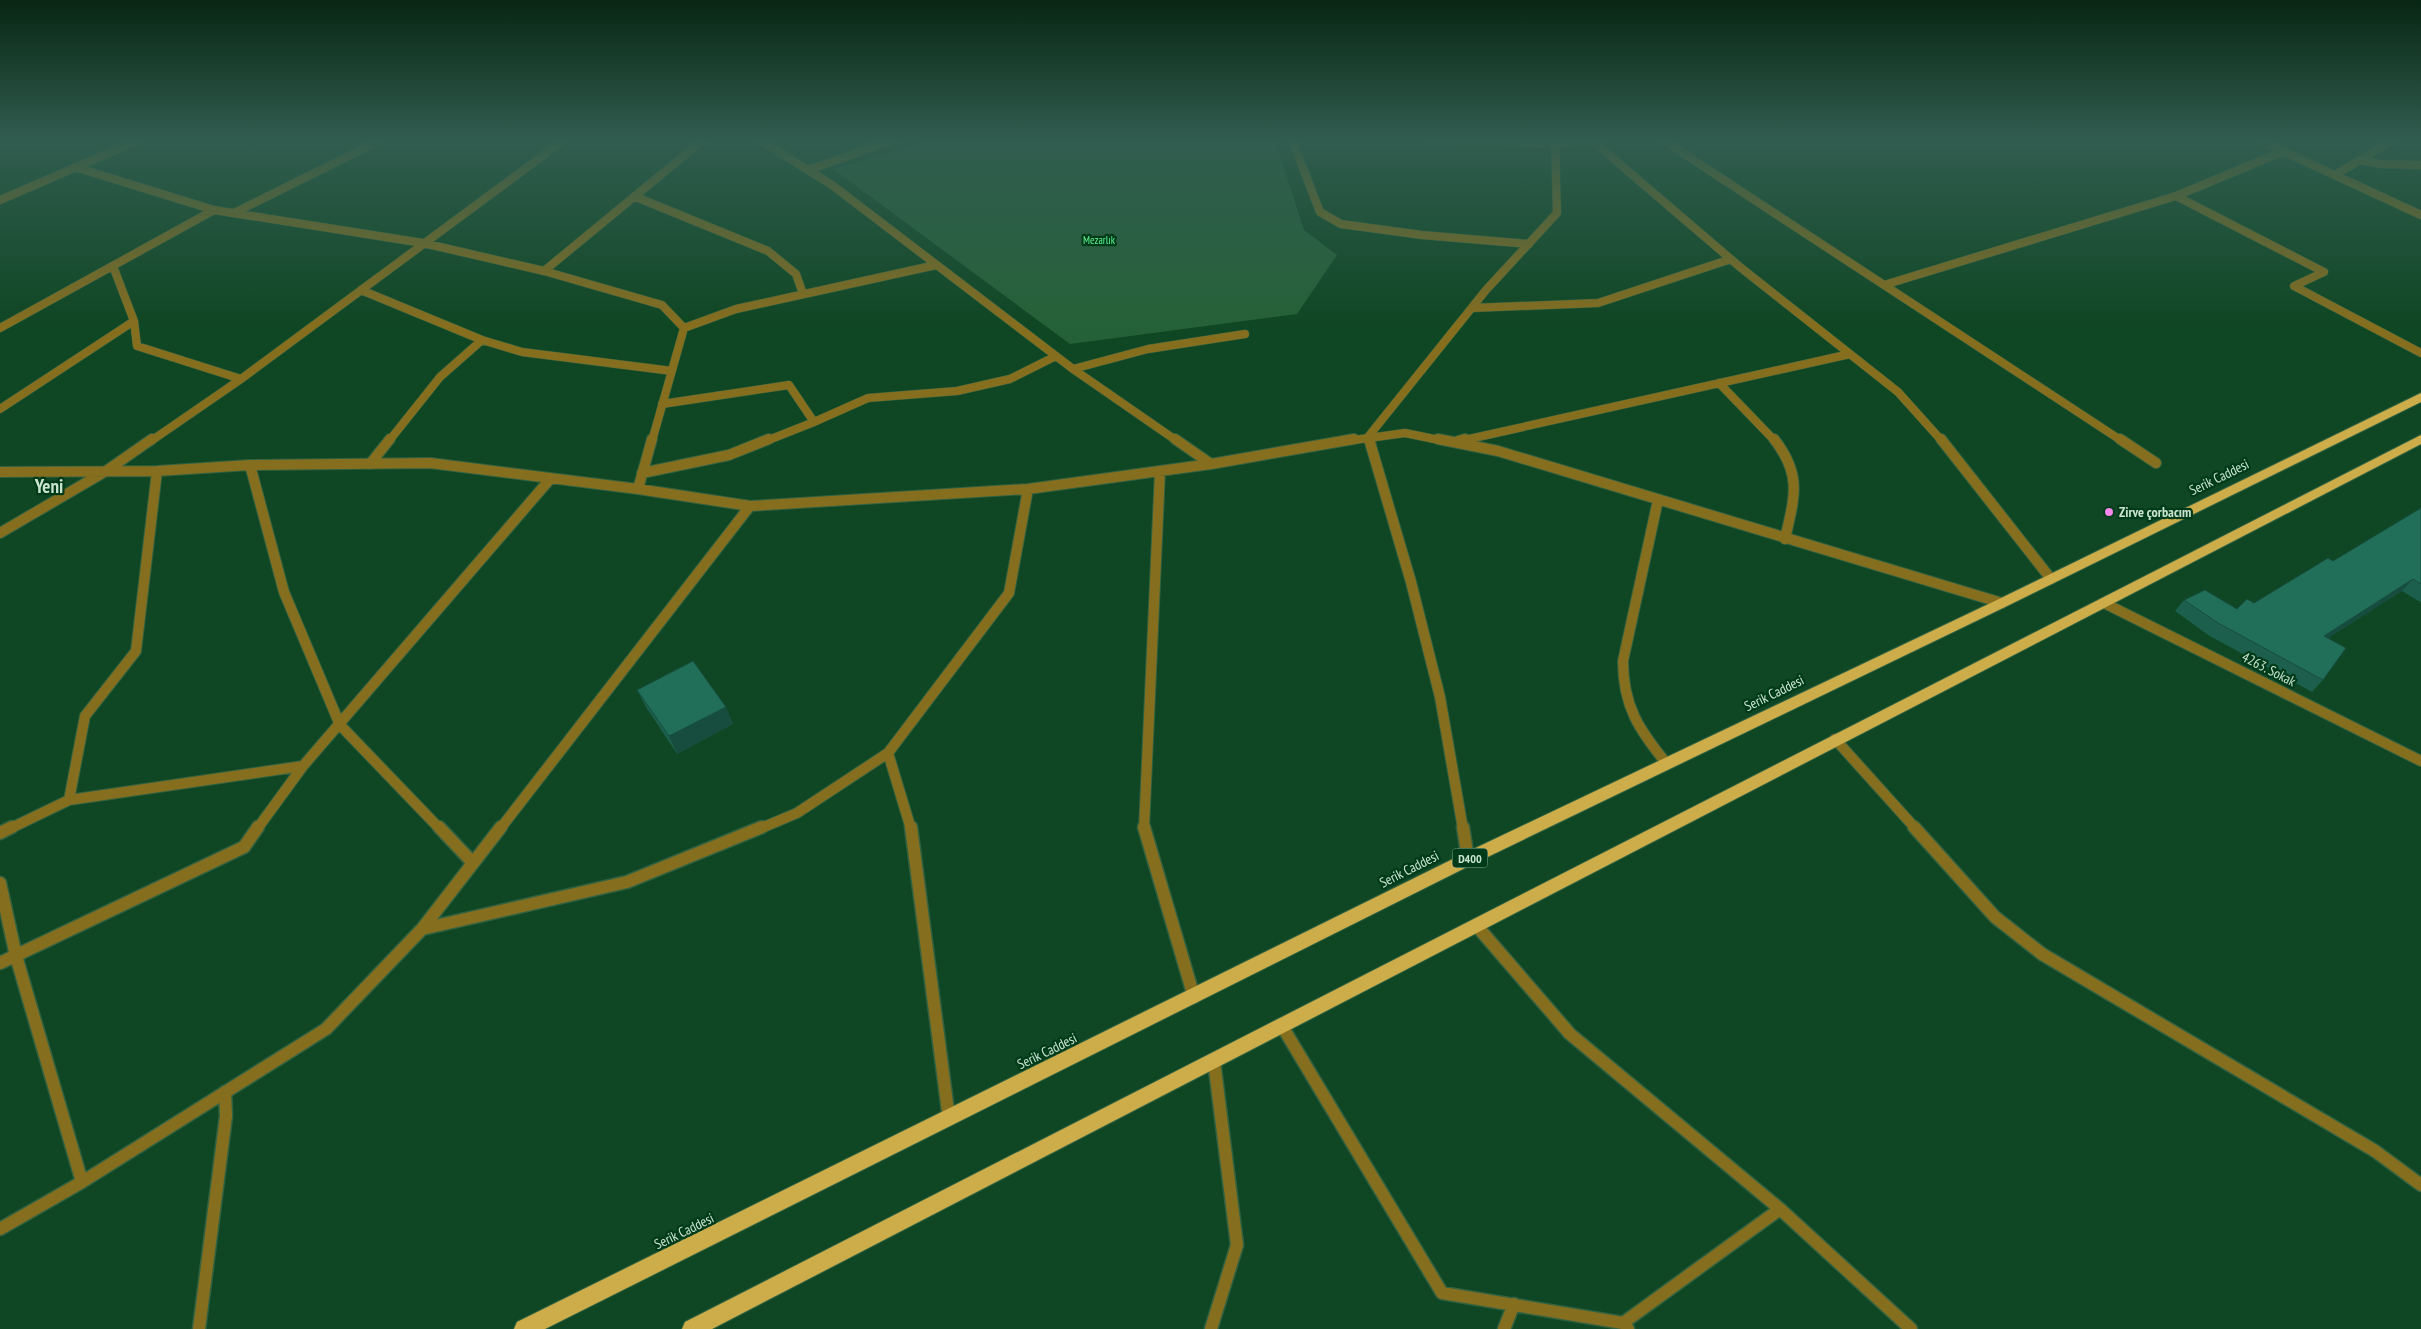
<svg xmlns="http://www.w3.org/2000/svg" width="2421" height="1329" font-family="'PT Sans Narrow',sans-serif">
	<rect width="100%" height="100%" fill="#0f4623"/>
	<path fill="#256138" d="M 932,140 L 1275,140 L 1304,230 L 1337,255 L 1297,314 L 1070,344 L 833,169 Z"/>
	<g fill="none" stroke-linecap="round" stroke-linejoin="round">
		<g stroke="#306242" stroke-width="9">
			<path id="service-far1" d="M 2176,196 L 2324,272 L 2294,286 L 2421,353"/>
		</g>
		<g stroke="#306242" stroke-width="15">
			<path id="service" d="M 199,1329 L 226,1116 L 225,1092"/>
		</g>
		<g stroke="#306242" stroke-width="9">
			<path id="minor-far2" d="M 760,140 L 832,185 L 1073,369 L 1177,441
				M 1292,140 L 1320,212 L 1341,224 L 1422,235 L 1529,244
				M 1430,140 L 1556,144 L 1600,140
				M 1663,140 L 2122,441
				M 2259,140 L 2421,215
				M 1594,142 L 1740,267 L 1898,392 L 1942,441
				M 2361,160 L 2381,164 L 2421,165
				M 75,167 L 214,210 L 423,243 L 544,271 L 662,305 L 684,328 L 652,441
				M 808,170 L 894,140
				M 2335,175 L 2393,140
				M 636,197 L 768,251 L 796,274 L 803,294
				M 0,200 L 139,140
				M 234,213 L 381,140
				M 113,266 L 134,321 L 137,346 L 241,379
				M 544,271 L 703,140
				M 1884,285 L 2176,196 L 2284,151
				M 361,290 L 482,340 L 522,352 L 672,371
				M 1472,308 L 1598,303 L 1731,259
				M 0,328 L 214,210
				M 684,328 L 736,309 L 936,265
				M 1073,369 L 1148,349 L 1245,334
				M 1719,383 L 1775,441
				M 662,404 L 789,385 L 814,422 L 868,398 L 957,391 L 1010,379 L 1056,356
				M 0,409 L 134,321
				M 151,441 L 241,379 L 564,140
				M 389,441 L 440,377 L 482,340
				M 766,441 L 814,422
				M 1347,441 L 1405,433 L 1444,441
				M 1369,441 L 1368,437 L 1486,290 L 1557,213 L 1555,140
				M 1460,441 L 1850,354"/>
		</g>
		<g stroke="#306242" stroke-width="12">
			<path id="minor-far1" d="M 1175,439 L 1211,464
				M 1369,439 L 1411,582 L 1440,697 L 1463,829
				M 1438,439 L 1498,451 L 2002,603
				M 1774,439 C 1803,476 1794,498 1785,539
				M 1941,439 L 2051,579
				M 2120,439 L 2156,463
				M 1458,441 L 1465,439
				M 370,464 L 390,439
				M 250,465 L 284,592 L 340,725 L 440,829
				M 0,472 L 157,471 L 250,465 L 430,463 L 638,489 L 750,506 L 1028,489 L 1211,464 L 1354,439
				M 642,473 L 729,455 L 769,439
				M 638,489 L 652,439
				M 1658,500 L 1623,661 C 1623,706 1639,730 1667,764
				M 0,533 L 106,471 L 152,439
				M 1835,739 L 1916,829
				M 888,753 L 911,829
				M 69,800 L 303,766
				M 9,829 L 69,800 L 85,716 L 136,651 L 157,471
				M 257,829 L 303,766 L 551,478
				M 500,829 L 750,506
				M 759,829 L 797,813 L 888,753 L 1009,593 L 1028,489
				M 1144,829 L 1160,471"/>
		</g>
		<g stroke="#306242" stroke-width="15">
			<path id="minor" d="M 439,827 L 473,863
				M 911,827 L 949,1119
				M 1144,827 L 1194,997
				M 1463,827 L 1468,859
				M 1914,827 L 1995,917 L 2042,954 L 2375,1151 L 2421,1185
				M 0,833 L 12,827
				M 0,883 L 16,956 L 82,1182
				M 1476,925 L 1570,1034 L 1780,1209 L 1911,1329
				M 422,929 L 627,882 L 762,827
				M 0,963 L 244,847 L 258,827
				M 1282,1026 L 1442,1293 L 1623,1323 L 1628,1329
				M 0,1229 L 82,1182 L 326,1029 L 422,929 L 501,827
				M 1623,1323 L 1780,1209
				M 1211,1329 L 1237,1245 L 1214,1061
				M 1504,1329 L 1514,1304"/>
		</g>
		<g stroke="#306242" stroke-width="12">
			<path id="tertiary" d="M 2104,603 L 2421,761"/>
		</g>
		<g stroke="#306242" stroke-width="2">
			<path id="trunk" d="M 2421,393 L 2421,402 L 2007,606 L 1473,864 L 545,1329 L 514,1329 L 517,1322 L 1463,854 L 1997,600 Z
				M 2421,435 L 2421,444 L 712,1329 L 682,1329 L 685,1322 Z"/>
		</g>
		<use href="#service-far1" stroke="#866e1f" stroke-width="8"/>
		<use href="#service" stroke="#866e1f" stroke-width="12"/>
		<use href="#minor-far2" stroke="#866e1f" stroke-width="8"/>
		<use href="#minor-far1" stroke="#866e1f" stroke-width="10"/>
		<use href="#minor" stroke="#866e1f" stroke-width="12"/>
		<use href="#tertiary" stroke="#866e1f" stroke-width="10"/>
		<use href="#trunk" fill="#ccad4a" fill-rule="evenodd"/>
	</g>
	<path fill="#1c5f4d" d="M 2421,508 L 2421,602 L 2420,602 L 2402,591 L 2328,638 L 2323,680 L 2312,692 L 2208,635 L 2175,611 L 2184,600 L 2237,609 L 2254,603 L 2333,561 Z
		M 637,690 L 726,707 L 733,724 L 677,754 L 646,707 Z"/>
	<path fill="#174d3e" d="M 2413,579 L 2402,591 L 2313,648 L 2324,636 Z
		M 726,707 L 733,724 L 677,754 L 669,736 Z"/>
	<path fill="#216e59" stroke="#174d3e" d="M 2421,508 L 2421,584 L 2413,579 L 2324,636 L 2346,648 L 2323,680 L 2218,623 L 2184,600 L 2205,590 L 2237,609 L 2247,599 L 2254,603 L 2328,558 L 2333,561 Z
		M 693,661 L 726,707 L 669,736 L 637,690 Z"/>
	<linearGradient id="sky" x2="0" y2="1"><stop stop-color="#082613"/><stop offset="0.43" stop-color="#315d50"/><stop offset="1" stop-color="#315d50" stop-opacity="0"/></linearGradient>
	<rect width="2421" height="326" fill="url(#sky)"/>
	<circle fill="#f888eb" stroke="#003b19" stroke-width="2" cx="2109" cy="512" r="5"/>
	<g text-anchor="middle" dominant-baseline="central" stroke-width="4.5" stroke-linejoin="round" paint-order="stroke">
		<g font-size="11" fill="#5df691" stroke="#003b19">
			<text x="1099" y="240">Mezarlık</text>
		</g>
		<rect fill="#003b19" stroke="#8db198" stroke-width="1" x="1452.5" y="848.5" width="35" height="19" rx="4"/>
		<g font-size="12" font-weight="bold" fill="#c9e4cf">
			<text x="1470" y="858">D400</text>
		</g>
		<g font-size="14" fill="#c9e4cf" stroke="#003b19">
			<text transform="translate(2219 477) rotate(-26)">Serik Caddesi</text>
			<text transform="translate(2269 669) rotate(27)">4263. Sokak</text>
			<text transform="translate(1774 693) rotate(-26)">Serik Caddesi</text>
			<text transform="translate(1409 869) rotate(-27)">Serik Caddesi</text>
			<text transform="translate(1047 1051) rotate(-26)">Serik Caddesi</text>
			<text transform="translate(684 1231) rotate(-26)">Serik Caddesi</text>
		</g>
		<g font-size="14" font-weight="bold" fill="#c9e4cf" stroke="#003b19" text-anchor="start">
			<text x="2119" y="512">Zirve çorbacım</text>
		</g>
		<g font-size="19" font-weight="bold" fill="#c9e4cf" stroke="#003b19">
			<text x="49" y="486">Yeni</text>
		</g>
	</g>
</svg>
